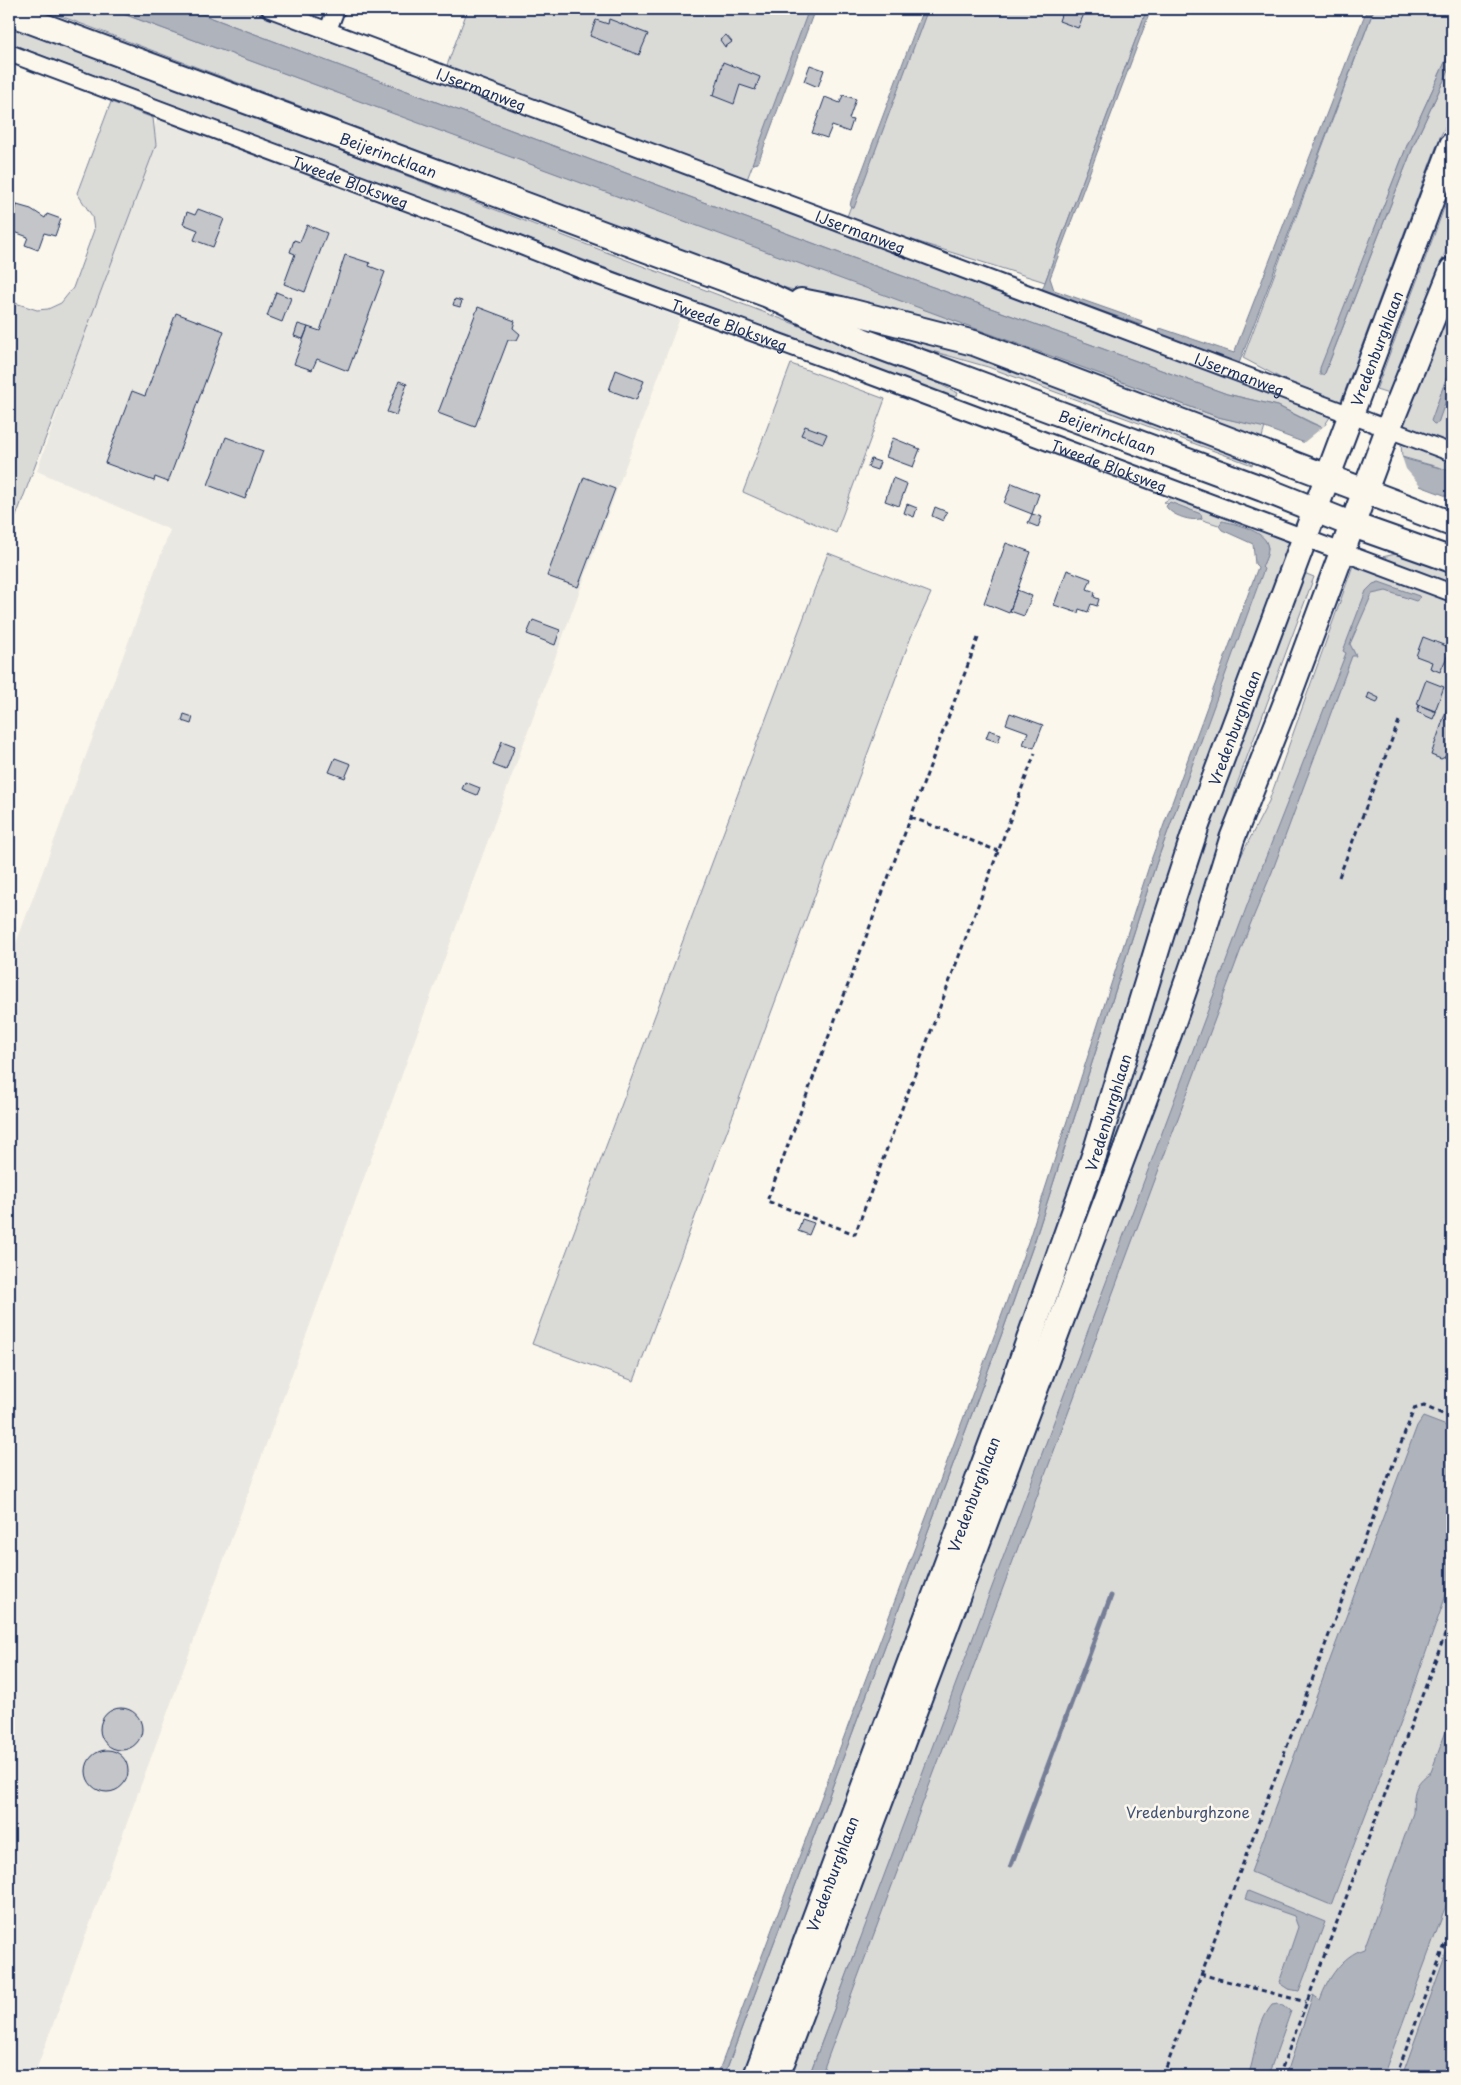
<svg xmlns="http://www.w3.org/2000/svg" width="1461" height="2085" font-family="'Playpen Sans',sans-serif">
	<rect width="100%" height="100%" fill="#fbf7ec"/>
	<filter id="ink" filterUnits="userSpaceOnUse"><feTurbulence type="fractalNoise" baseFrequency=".02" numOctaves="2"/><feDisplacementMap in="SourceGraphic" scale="10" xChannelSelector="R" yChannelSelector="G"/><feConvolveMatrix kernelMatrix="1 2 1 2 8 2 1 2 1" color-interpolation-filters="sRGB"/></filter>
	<g filter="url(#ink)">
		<path fill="#eae8e2" d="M 161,108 L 680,318 L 34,2076 L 9,2076 L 9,962 L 170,530 L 37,471 Z"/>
		<path fill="#dadad7" stroke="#7a849a" d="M 42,9 L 110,9 L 1218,417 L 1265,427 L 1261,441 L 900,317 L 778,286 Z
			M 188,9 L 248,9 L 1335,416 L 1334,419 L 1330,417 L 1323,428 L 1278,406 L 1227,394 L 842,254 Z
			M 468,9 L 812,9 L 746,182 L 446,68 Z
			M 926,9 L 1147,9 L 1045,282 L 846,219 Z
			M 1374,9 L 1452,9 L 1452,47 L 1408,143 L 1319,373 L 1325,373 L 1415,142 L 1452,63 L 1452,114 L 1440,137 L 1340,404 L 1305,391 L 1243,358 Z
			M 9,24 L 894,362 L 958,393 L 955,400 L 9,43 Z
			M 111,102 L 153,118 L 156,145 L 9,535 L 9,301 L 37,310 L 48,309 L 61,303 L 73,288 L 94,230 L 92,216 L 77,193 Z
			M 1452,187 L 1452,234 L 1392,395 L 1376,390 Z
			M 1452,288 L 1452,362 L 1435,411 L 1452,369 L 1452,456 L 1400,427 Z
			M 821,308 L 982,359 L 1254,460 L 1252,465 L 988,367 L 844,326 Z
			M 791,364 L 885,399 L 836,533 L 743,492 Z
			M 1397,439 L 1452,460 L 1452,471 L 1402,457 L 1401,443 L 1396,443 Z
			M 1174,496 L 1288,539 L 1290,546 L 1089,1151 L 750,2076 L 724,2076 L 1001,1336 L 1034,1243 L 1156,864 L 1266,557 L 1268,548 L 1265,540 L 1200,519 L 1164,502 Z
			M 828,553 L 931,593 L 911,637 L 634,1381 L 532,1344 Z
			M 1401,553 L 1452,570 L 1452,587 L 1377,558 Z
			M 1356,557 L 1452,593 L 1452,2076 L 812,2076 L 861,1938 L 809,2076 L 782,2076 L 1232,874 L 1269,801 Z
			M 1299,571 L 1314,577 L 1237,784 L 1201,921 L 944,1616 L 1137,1029 Z"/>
		<path fill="#afb3bb" stroke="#747e96" d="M 110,9 L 188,9 L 842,254 L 1227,394 L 1278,406 L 1311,423 L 1409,460 L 1452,471 L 1452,498 L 1265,428 L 1218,417 L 963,324 Z
			M 809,9 L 815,9 L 758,163 L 752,164 Z
			M 923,9 L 928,9 L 854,208 L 850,206 L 851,201 Z
			M 1147,9 L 1151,9 L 1050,278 L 1054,290 L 1142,321 L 1141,325 L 1042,290 Z
			M 1367,9 L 1374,9 L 1238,366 L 1158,336 L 1160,328 L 1234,353 Z
			M 1452,47 L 1452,63 L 1415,142 L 1325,373 L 1323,375 L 1320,375 L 1320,368 L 1408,143 Z
			M 1452,362 L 1452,383 L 1438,423 L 1434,424 L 1431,421 Z
			M 1170,502 L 1201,514 L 1202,518 C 1193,523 1170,515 1166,506 Z
			M 1222,521 C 1234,523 1264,531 1267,544 C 1270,552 1265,560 1262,567 L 1264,569 L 1156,864 L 1034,1243 L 1001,1336 L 724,2076 L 717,2076 L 996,1331 L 1028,1242 L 1151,860 L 1258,567 L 1255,564 L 1253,544 L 1222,530 L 1219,526 Z
			M 1379,582 L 1419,596 L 1420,598 L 1416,601 L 1386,591 L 1372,594 L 1350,644 L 1356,656 L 1352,656 L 1272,872 L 1250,925 L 821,2076 L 809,2076 L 1251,895 L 1346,653 L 1343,651 L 1366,591 L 1373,584 Z
			M 1423,1417 L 1452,1428 L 1452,1578 L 1410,1698 L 1331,1905 L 1251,1872 L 1417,1426 Z
			M 1452,1715 L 1452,1890 L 1383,2076 L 1286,2076 L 1313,1995 L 1320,2000 C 1328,1978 1342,1956 1364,1949 L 1413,1813 C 1414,1793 1413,1784 1431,1772 Z
			M 1248,1891 L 1325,1922 L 1299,1991 L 1288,1989 L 1279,1983 L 1298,1927 L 1294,1916 L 1245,1899 Z
			M 1452,1937 L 1452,2076 L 1402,2076 Z
			M 1278,2004 L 1284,2005 L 1291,2011 L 1268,2076 L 1248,2076 C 1257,2052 1255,2026 1272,2005 Z"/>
		<path fill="#fbf7ec" d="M 1325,425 L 1401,454 L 1406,469 L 1420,485 L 1420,488 L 1302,444 Z"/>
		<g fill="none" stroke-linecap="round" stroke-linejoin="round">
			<path stroke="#747e96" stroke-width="5" d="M 1011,1865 L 1111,1596"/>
		</g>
		<path fill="#c3c5c9" stroke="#1b2f5e" d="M 1063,9 L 1086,9 L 1078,28 L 1059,21 Z
			M 609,19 L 648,34 L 639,55 L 590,36 L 596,20 L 608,24 Z
			M 726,35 L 732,42 L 725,47 L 720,40 Z
			M 723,62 L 760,77 L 755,90 L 740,85 L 734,104 L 711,95 L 714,95 Z
			M 810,65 L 824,70 L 818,87 L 804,81 Z
			M 843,95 L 856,99 L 849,119 L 853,120 L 849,132 L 832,126 L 827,138 L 812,133 L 825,97 L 840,103 Z
			M 9,202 L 17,205 L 9,226 Z
			M 17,205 L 31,209 L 45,218 L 47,214 L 61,219 L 55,236 L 44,233 L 38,250 L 25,245 L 28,237 L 9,230 Z
			M 198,209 L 224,219 L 213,247 L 194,240 L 198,230 L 183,224 L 187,212 L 195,215 Z
			M 307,225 L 327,233 L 305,292 L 284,284 L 295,254 L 290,252 L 294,240 L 300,242 Z
			M 345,255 L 370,263 L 369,266 L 385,272 L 348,371 L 317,359 L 312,370 L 294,364 L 308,327 L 320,331 Z
			M 276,292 L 291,298 L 282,322 L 267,316 Z
			M 455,299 L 462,301 L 460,307 L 453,305 Z
			M 478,307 L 515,321 L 513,328 L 520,334 L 517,340 L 508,340 L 475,427 L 438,413 Z
			M 176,313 L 224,331 L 168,482 L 155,477 L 154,481 L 105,463 L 132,391 L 145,396 Z
			M 298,324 L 308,327 L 303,339 L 294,336 Z
			M 616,370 L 644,381 L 636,400 L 609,390 Z
			M 399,381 L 407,384 L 396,415 L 387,412 Z
			M 805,426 L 827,434 L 823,443 L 801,435 Z
			M 226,437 L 263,451 L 245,499 L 208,485 Z
			M 893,438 L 920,449 L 913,467 L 886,457 Z
			M 871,459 L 880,462 L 877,470 L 868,467 Z
			M 584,477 L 615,489 L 578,587 L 547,576 Z
			M 893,478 L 907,484 L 899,506 L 885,501 Z
			M 1012,483 L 1039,494 L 1032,514 L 1004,503 Z
			M 907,504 L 917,508 L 914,517 L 904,513 Z
			M 935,507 L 947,512 L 943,521 L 932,516 Z
			M 1032,514 L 1042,517 L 1038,527 L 1028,523 Z
			M 1006,543 L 1031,552 L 1009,613 L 984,603 Z
			M 1067,570 L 1091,579 L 1087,589 L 1095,592 L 1094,597 L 1099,599 L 1097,606 L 1091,604 L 1088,612 L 1079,609 L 1078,613 L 1054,605 Z
			M 1017,590 L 1032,596 L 1024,616 L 1010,611 Z
			M 533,620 L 560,630 L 555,645 L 527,634 Z
			M 1423,637 L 1451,648 L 1440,672 L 1430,668 L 1432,662 L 1416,656 Z
			M 1426,680 L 1444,687 L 1435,711 L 1417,704 Z
			M 1369,693 L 1379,698 L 1377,703 L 1367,699 Z
			M 1452,694 L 1452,743 L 1450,742 L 1445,757 L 1441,759 L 1431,755 Z
			M 1419,705 L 1436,712 L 1433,719 L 1417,712 Z
			M 1010,713 L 1043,725 L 1034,748 L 1023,744 L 1028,732 L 1006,724 Z
			M 184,714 L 193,717 L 191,724 L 182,721 Z
			M 989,730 L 1001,734 L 998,742 L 986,738 Z
			M 502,741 L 515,746 L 506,770 L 493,765 Z
			M 335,758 L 351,764 L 345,778 L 329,772 Z
			M 465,782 L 480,788 L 477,795 L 462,789 Z
			M 802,1219 L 814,1223 L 809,1235 L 798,1231 Z
			M100 1729a21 21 0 1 1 42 0a21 21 0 1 1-42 0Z
			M86 1771a21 21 0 1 1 42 0a21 21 0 1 1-42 0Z"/>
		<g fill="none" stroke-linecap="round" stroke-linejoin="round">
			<g stroke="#1b2f5e" stroke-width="20">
				<g id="street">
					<path id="s1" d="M 270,9 L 1452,453"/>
					<path d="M 328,30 L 336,9"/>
					<path id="s2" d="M 9,53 L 460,222 L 582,270 L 869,375 L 1452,593"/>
				</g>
			</g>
			<g stroke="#1b2f5e" stroke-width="28">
				<g id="secondary">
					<path id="s3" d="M 9,13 L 768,295 L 864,341 L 1263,489 L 1353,525 L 1452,560"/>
					<path d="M 801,301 L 841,309 L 974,343 L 1452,524"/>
					<path id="s4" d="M 756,2076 L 1008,1399 L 1095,1153 L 1166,920 L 1197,825 L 1452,145"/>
					<path d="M 777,2076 L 1169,1034 L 1196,956 L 1232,839 L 1287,700 L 1388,429 L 1452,270"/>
				</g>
			</g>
			<path stroke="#1b2f5e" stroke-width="3" stroke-dasharray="5 4" stroke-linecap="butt" d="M 978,638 L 767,1201 L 855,1234 L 1035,753
				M 911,817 L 998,851
				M 1339,877 L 1399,721
				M 1200,1974 L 1306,2002
				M 1163,2076 L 1414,1409 L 1424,1406 L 1452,1418
				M 1279,2076 L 1452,1616
				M 1396,2076 L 1452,1926"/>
			<use href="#street" stroke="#fbf7ec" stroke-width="16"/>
			<use href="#secondary" stroke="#fbf7ec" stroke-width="24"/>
		</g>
	</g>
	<g text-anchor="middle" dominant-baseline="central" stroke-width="5" stroke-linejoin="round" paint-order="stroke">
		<g font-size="15" fill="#1b2f5e" stroke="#fbf7ec">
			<text stroke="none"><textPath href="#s1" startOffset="226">IJsermanweg</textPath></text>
			<text stroke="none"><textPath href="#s3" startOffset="405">Beijerincklaan</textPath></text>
			<text stroke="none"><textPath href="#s2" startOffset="365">Tweede Bloksweg</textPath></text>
			<text stroke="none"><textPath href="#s1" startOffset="631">IJsermanweg</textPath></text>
			<text stroke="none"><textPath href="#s2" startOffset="770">Tweede Bloksweg</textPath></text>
			<text stroke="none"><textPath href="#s4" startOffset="1836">Vredenburghlaan</textPath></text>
			<text stroke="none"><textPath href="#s1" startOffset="1036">IJsermanweg</textPath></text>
			<text stroke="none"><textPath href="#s3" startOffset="1176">Beijerincklaan</textPath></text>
			<text stroke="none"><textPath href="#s2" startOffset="1175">Tweede Bloksweg</textPath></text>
			<text stroke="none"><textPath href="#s4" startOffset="1431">Vredenburghlaan</textPath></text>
			<text stroke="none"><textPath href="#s4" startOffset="1026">Vredenburghlaan</textPath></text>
			<text stroke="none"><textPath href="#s4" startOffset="621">Vredenburghlaan</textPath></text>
			<text stroke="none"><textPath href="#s4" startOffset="216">Vredenburghlaan</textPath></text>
		</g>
		<g font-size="15" fill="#415176" stroke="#fbf7ec">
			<text x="1188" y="1811">Vredenburghzone</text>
		</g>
	</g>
	<rect width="1461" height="2085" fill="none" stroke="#fbf7ec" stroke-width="30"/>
	<rect x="15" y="15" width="1431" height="2055" fill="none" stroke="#1b2f5e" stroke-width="2" filter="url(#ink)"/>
</svg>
